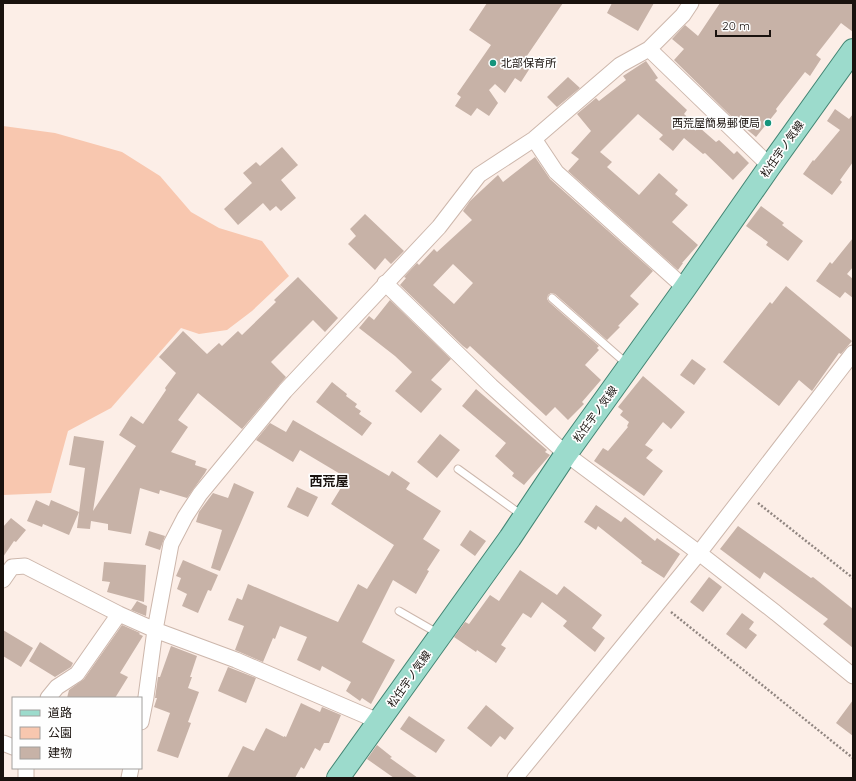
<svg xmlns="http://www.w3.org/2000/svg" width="856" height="781" font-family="Quicksand,'Noto Sans JP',sans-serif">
	<rect width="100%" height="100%" fill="#fceee7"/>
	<path fill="#f8c7af" d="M 3,126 L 55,133 L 122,152 L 160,176 L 191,212 L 219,228 L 262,241 L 289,276 L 252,311 L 227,330 L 199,334 L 181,328 L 111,408 L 68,431 L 51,493 L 3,495 Z"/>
	<path fill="#c7b2a7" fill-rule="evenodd" d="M 487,3 L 563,3 L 522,63 L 530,68 L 521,82 L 515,78 L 505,93 L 495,84 L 489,90 L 498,103 L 489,116 L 477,108 L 471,116 L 455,106 L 461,97 L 457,94 L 491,45 L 469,30 Z
		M 612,3 L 654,3 L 638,31 L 607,13 Z
		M 720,3 L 853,3 L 853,32 L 841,23 L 816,55 L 821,59 L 810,76 L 805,72 L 776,109 L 777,111 L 756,137 L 734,119 L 674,60 L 684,49 L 672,39 L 685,25 L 698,36 Z
		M 646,61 L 658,78 L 655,80 L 687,110 L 684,114 L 716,142 L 719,140 L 734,154 L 737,151 L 749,163 L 733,180 L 705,153 L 703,154 L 684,138 L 673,151 L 659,139 L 663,135 L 638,114 L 600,152 L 612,162 L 607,167 L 639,195 L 659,173 L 678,190 L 675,194 L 688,205 L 672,222 L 698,245 L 682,263 L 683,263 L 678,270 L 568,171 L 579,159 L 571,153 L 591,131 L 577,114 L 596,98 L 599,101 L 626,80 L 623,76 Z
		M 568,77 L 580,88 L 557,107 L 547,97 Z
		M 835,109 L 849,119 L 853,114 L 853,162 L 840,180 L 842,182 L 832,195 L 803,174 L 813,160 L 814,161 L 840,130 L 827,121 Z
		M 282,147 L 298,165 L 281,180 L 296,198 L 281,211 L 276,206 L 270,211 L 263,203 L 238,225 L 224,209 L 252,183 L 243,173 L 256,162 L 260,166 Z
		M 535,157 L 550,179 L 653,271 L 630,296 L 639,304 L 618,326 L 620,327 L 607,340 L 555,294 L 551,293 L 548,295 L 547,299 L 549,302 L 599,346 L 597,348 L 599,350 L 585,365 L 601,380 L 582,402 L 584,404 L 568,420 L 555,407 L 546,416 L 470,346 L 467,349 L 463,346 L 400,285 L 406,278 L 404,277 L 417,263 L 419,265 L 434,249 L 437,252 L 472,220 L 463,211 L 470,201 L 498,175 L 503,182 ZM 453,264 L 473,283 L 454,304 L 433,285 Z
		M 761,206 L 784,223 L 782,225 L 803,241 L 788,261 L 766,245 L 768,242 L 746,226 Z
		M 365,214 L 404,251 L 391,264 L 385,258 L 375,270 L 348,244 L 356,236 L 350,229 Z
		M 853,238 L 853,267 L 847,274 L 853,279 L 853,298 L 845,292 L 840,298 L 816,281 L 830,262 L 832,264 Z
		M 298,277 L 338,318 L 325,332 L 313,320 L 271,362 L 286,377 L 242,429 L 198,393 L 178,420 L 188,427 L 171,452 L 196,461 L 195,465 L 207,469 L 205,473 L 187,498 L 160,490 L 159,494 L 140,488 L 131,534 L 108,530 L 108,524 L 91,521 L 90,529 L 77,528 L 85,468 L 69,465 L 74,436 L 104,441 L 93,511 L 136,446 L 119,435 L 131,416 L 143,424 L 166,390 L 165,388 L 176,373 L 159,357 L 183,331 L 207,354 L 219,343 L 222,346 L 238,331 L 242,335 L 276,302 L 274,300 Z
		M 786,286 L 852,341 L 841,354 L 839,353 L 812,391 L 799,380 L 779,406 L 723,362 L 770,302 L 772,304 Z
		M 390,300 L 451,359 L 431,380 L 442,389 L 421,413 L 395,391 L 412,372 L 395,356 L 359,328 L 369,316 L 374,320 Z
		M 692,359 L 706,369 L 694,385 L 680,375 Z
		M 643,376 L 685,412 L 671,429 L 663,422 L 645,445 L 653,450 L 646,458 L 663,471 L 644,496 L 594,461 L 603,448 L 608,451 L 628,427 L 627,426 L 629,422 L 620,415 L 623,411 L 618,407 Z
		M 332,382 L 347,394 L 346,396 L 357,404 L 355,407 L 361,411 L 359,414 L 372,423 L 362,436 L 316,402 Z
		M 476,389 L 547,450 L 545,452 L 550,455 L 524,485 L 512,476 L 514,473 L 495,456 L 506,443 L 462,406 Z
		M 293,420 L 389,476 L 392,471 L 410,483 L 406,489 L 441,511 L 423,539 L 440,550 L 427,570 L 429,571 L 416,594 L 393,580 L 362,642 L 395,660 L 371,704 L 362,698 L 360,701 L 346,691 L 351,682 L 322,666 L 320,671 L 297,660 L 307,637 L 280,626 L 275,639 L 273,638 L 263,662 L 235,650 L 244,626 L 228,620 L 237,598 L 242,600 L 248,584 L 338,622 L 358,584 L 367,589 L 394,545 L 331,504 L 347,478 L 300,450 L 293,462 L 256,440 L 270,423 L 286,432 Z
		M 440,434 L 460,450 L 437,478 L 417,462 Z
		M 234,483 L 254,492 L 220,571 L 211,568 L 222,530 L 196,522 L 199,512 L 213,493 L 228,498 Z
		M 297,487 L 318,497 L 308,517 L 287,507 Z
		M 36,500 L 49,506 L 51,500 L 79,512 L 69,535 L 43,524 L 42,527 L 27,521 Z
		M 596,505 L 621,522 L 625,517 L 655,541 L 657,538 L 680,554 L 664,578 L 641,563 L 642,561 L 598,526 L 596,530 L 584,522 Z
		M 11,518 L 26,530 L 16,542 L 14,541 L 3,557 L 3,527 Z
		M 738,526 L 811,578 L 813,577 L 853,609 L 853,648 L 823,624 L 828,619 L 764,572 L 760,579 L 720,549 Z
		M 470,530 L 486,541 L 475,556 L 460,545 Z
		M 149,531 L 165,536 L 160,550 L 145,545 Z
		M 183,560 L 218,575 L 211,591 L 208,590 L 198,613 L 182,606 L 187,594 L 177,589 L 181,578 L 176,576 Z
		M 104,562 L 146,565 L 144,602 L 107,592 L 110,582 L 102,581 Z
		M 520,570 L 557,595 L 564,586 L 602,615 L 592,628 L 605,638 L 595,652 L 563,626 L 567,621 L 542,602 L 531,618 L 523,613 L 501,645 L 506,648 L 496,663 L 477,650 L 476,652 L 454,637 L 465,622 L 469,624 L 490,595 L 499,601 Z
		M 709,577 L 722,587 L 703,612 L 690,602 Z
		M 137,601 L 147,606 L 146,616 L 131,610 Z
		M 742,613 L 754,622 L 749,629 L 757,635 L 746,649 L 726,634 Z
		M 122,625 L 140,633 L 139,634 L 143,636 L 120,673 L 128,677 L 115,698 L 67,698 L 69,690 L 84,679 Z
		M 3,630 L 33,648 L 21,667 L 3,656 Z
		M 40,642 L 73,663 L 71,667 L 55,677 L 29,661 Z
		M 171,646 L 197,656 L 190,677 L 192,677 L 188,688 L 199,692 L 188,722 L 191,723 L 178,758 L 157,751 L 170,713 L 154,707 L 157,698 L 155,698 L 158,677 L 160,677 Z
		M 228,667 L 256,678 L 246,703 L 218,691 Z
		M 853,700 L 853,736 L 836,723 Z
		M 301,703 L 320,712 L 322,707 L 341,715 L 329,743 L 324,743 L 320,751 L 315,748 L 304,769 L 301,767 L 295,778 L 227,778 L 243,746 L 254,751 L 266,728 L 284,737 L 284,736 L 286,737 Z
		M 486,705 L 514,728 L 505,740 L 500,736 L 491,747 L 467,728 Z
		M 409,716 L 445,740 L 436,753 L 400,729 Z
		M 377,745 L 392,757 L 390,758 L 418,778 L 394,778 L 367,759 Z"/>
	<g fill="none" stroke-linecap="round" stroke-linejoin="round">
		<g stroke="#cdb7ac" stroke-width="9">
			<path id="lane" d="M 552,298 L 627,364
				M 458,469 L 523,516
				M 399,611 L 439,634"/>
		</g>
		<g stroke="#cdb7ac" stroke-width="17">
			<path id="street" d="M 649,49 L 683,15 L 691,3
				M 534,139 L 556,172 L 685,288
				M 385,283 L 491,386 L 566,454 L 699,553 L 776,613 L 853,676
				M 3,580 L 12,567 L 25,566 L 119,614 L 155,630 L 236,660 L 378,721
				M 48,698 L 57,687 L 77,674 L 119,614
				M 141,722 L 146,697 L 155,630 L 171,544 L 185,517 L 200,494 L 285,391 L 439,227 L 479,175 L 534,139 L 620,65 L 649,49 L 770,166
				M 3,743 L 13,747
				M 26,768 L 26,778
				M 129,778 L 131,768
				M 515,778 L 699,553 L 853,353"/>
		</g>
		<g stroke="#438573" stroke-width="24">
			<path id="primary" d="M 338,778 L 510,538 L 566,454 L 685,288 L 770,166 L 853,50"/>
		</g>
		<path stroke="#918681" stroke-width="2.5" stroke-dasharray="2 2" stroke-linecap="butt" d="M 758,503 L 853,578
			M 671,612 L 853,758"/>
		<use href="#lane" stroke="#fff" stroke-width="7"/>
		<use href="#street" stroke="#fff" stroke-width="15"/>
		<use href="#primary" stroke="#9cdbcc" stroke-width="22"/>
	</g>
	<g fill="#15947c" stroke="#fefefe" stroke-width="1.5">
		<circle cx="493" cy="63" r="4"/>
		<circle cx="768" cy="123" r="4"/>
	</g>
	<g text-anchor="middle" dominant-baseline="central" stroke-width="3.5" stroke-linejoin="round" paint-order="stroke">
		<g font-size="11" fill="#19120e" stroke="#fefefe" text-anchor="start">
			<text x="501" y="63">北部保育所</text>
			<text x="760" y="123" text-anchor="end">西荒屋簡易郵便局</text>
		</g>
		<g font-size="11" fill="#19120e" stroke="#fefefe">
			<text transform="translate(782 149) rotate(-55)">松任宇ノ気線</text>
			<text transform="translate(595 414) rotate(-54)">松任宇ノ気線</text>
			<text transform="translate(409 679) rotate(-55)">松任宇ノ気線</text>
		</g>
		<g font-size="13" font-weight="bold" fill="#19120e" stroke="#fefefe">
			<text x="329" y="481">西荒屋</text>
		</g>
	</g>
	<rect width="856" height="781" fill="none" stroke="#19120e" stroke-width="8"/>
	<rect x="12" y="697" width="130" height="72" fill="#fefefe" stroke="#a2a09e"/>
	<rect x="20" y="710" width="20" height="6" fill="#9cdbcc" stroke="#a2a09e"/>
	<text x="48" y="717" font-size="12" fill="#19120e">道路</text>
	<rect x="20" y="727" width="20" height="12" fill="#f8c7af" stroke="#a2a09e"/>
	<text x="48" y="737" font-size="12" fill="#19120e">公園</text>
	<rect x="20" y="747" width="20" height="12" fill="#c7b2a7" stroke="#a2a09e"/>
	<text x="48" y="757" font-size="12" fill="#19120e">建物</text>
	<path d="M716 30v6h54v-6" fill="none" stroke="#19120e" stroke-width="2"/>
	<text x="722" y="30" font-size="12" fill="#19120e" stroke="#fefefe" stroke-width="3" paint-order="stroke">20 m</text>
</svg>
